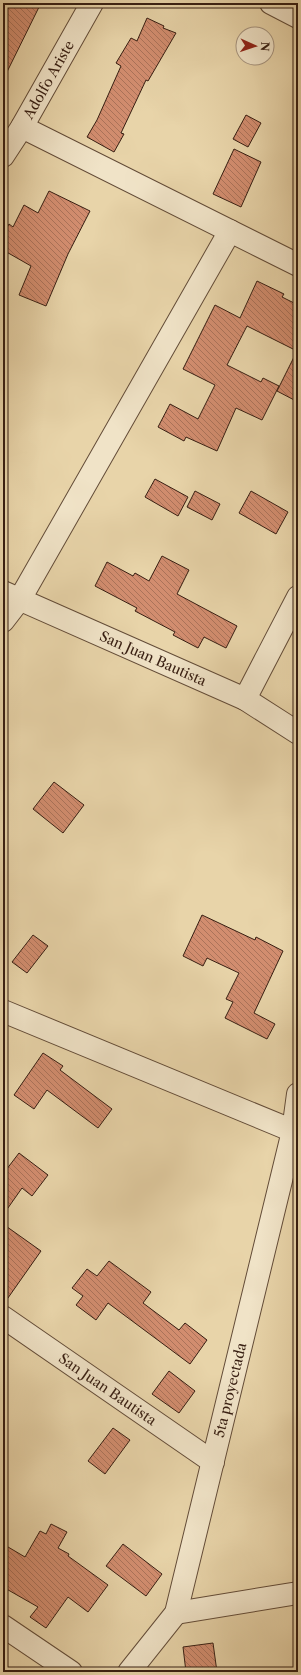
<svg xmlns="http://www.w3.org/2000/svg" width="301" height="1675" font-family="'Libre Caslon Text',serif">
	<defs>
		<pattern id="building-back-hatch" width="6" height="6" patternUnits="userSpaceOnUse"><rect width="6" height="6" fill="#d28d6f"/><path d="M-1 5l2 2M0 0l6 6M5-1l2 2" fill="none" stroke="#ab735a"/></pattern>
	</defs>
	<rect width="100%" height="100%" fill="#e8d4a9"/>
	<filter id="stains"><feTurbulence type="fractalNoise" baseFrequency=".005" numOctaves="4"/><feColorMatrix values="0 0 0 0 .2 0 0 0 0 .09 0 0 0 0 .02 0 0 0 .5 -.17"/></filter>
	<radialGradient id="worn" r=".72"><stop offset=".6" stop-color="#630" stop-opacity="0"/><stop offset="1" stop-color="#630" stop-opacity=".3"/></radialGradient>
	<path fill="url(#building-back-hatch)" stroke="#371e12" d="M 3,3 L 41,3 L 3,80 Z
		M 147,18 L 164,26 L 163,28 L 176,33 L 148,81 L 146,80 L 121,133 L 124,134 L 114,152 L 87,137 L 97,120 L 121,66 L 116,63 L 131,38 L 137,41 Z
		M 246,115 L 261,123 L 248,147 L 233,139 Z
		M 234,149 L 261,162 L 241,207 L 213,194 Z
		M 49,191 L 90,211 L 68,254 L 46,306 L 19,295 L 31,266 L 3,250 L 3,235 L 9,224 L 13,227 L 24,205 L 38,213 Z
		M 257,281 L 284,294 L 282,297 L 298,305 L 298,402 L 277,391 L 297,351 L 247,326 L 227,365 L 261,382 L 263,378 L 279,386 L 262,420 L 236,408 L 217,451 L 186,437 L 184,441 L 158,427 L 170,404 L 198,419 L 215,385 L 183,369 L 215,305 L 240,318 Z
		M 155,479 L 188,497 L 178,516 L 145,497 Z
		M 195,491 L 220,504 L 212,520 L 187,507 Z
		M 251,491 L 288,512 L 276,534 L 239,513 Z
		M 162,556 L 189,570 L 177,594 L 237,626 L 226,648 L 204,637 L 198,648 L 173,635 L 175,632 L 135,611 L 137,608 L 95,586 L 107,562 L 133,576 L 135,573 L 149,581 Z
		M 54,782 L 84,805 L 63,833 L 33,809 Z
		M 202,915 L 255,940 L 256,937 L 283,951 L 254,1013 L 275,1024 L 267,1039 L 225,1018 L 233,1002 L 226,999 L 239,973 L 207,958 L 203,966 L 183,956 Z
		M 33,935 L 48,946 L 27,973 L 12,962 Z
		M 43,1053 L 63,1066 L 60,1070 L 112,1109 L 98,1128 L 47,1090 L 34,1109 L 14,1095 Z
		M 19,1153 L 48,1175 L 32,1196 L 22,1188 L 3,1215 L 3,1174 Z
		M 3,1224 L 41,1251 L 3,1305 Z
		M 109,1261 L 151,1292 L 143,1303 L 179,1330 L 185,1323 L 207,1340 L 190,1364 L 108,1303 L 96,1320 L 76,1305 L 83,1296 L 72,1288 L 87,1269 L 97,1276 Z
		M 169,1371 L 195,1391 L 179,1413 L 152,1394 Z
		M 113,1428 L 130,1440 L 105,1474 L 88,1461 Z
		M 51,1524 L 67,1532 L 58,1548 L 69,1554 L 68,1556 L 108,1585 L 88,1612 L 68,1597 L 46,1628 L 30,1617 L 38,1607 L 3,1587 L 3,1544 L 25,1557 L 40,1531 L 46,1534 Z
		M 123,1544 L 162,1574 L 146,1596 L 106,1566 Z
		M 213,1643 L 217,1672 L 186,1672 L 183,1647 Z"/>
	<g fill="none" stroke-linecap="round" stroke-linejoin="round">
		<g stroke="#634c38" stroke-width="24">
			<g id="minor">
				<path d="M 271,3 L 298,17"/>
				<path d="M 22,127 L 298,265"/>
				<path id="s1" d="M 3,156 L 22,127 L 92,3"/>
				<path id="s2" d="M 3,592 L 245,699 L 298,733"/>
				<path d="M 3,621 L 20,599 L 230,231"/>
				<path d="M 245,699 L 298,597"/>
				<path d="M 3,1011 L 298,1133"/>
				<path id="s3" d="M 3,1317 L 213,1462"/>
				<path d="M 176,1613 L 298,1593"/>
				<path d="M 3,1626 L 71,1672"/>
				<path id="s4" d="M 129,1672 L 176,1613 L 293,1131 L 298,1094"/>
			</g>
		</g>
		<use href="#minor" stroke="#f0e3c7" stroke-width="22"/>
	</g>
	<g text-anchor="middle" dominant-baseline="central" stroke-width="3.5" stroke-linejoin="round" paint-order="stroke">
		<g font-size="14" fill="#371e12" stroke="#f0e3c7">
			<text stroke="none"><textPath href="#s1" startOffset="89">Adolfo Ariste</textPath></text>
			<text stroke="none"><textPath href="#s2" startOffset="164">San Juan Bautista</textPath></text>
			<text stroke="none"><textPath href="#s3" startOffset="127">San Juan Bautista</textPath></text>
			<text stroke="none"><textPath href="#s4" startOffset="305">5ta proyectada</textPath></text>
		</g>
	</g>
	<rect width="301" height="1675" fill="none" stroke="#e8d4a9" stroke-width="16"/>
	<rect x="4" y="4" width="293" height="1667" fill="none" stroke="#371e12" stroke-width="2"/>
	<rect x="8" y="8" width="285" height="1659" fill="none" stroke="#371e12"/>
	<g transform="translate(255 46) rotate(93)"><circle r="19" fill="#f0e3c7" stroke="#a6947f"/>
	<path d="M0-3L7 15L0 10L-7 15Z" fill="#8f2418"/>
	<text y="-6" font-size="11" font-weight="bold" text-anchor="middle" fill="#371e12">N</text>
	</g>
	<rect width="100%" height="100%" filter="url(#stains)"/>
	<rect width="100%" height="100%" fill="url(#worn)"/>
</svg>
